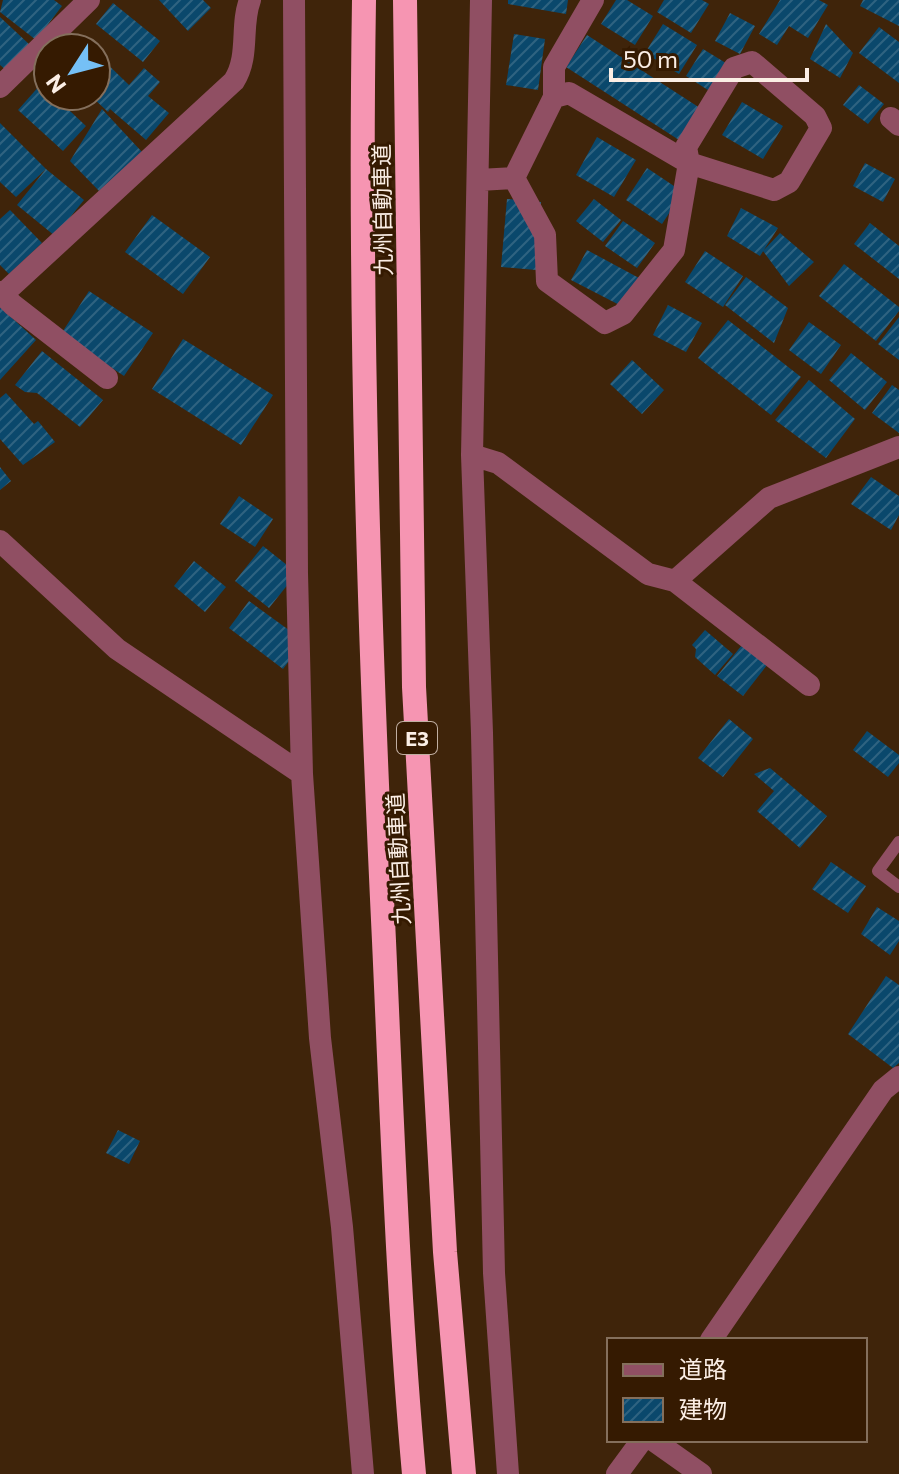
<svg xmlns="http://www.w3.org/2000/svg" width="899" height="1474" font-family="Commissioner,'Noto Sans JP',sans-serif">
	<defs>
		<pattern id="building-hatch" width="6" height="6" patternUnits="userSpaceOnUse" patternTransform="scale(2)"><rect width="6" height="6" fill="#0a486c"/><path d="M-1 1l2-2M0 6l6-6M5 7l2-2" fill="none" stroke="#2f6381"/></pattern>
	</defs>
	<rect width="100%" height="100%" fill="#3f240a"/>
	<path fill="url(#building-hatch)" d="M 3,0 L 54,0 L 62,6 L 36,40 L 0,12 Z
		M 159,0 L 203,0 L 211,8 L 188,31 Z
		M 508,0 L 568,0 L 566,14 L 508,4 Z
		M 616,0 L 627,0 L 653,16 L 635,45 L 601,24 Z
		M 664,0 L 702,0 L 709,4 L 691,33 L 657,12 Z
		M 780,0 L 819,0 L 828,5 L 808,38 L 789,26 L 777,45 L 759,34 Z
		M 863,0 L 899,0 L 899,26 L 860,6 Z
		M 113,3 L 160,41 L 143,62 L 96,24 Z
		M 730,13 L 755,26 L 740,54 L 715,41 Z
		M 0,17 L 30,45 L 6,70 L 0,65 Z
		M 663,24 L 697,45 L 679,74 L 645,53 Z
		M 826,24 L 853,53 L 840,78 L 810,59 Z
		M 879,27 L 899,42 L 899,83 L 859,53 Z
		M 514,34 L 545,39 L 538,90 L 506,85 Z
		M 587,35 L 700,108 L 679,140 L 566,67 Z
		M 703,49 L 729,65 L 711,92 L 686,76 Z
		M 96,53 L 129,85 L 144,68 L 160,82 L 148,96 L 169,113 L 146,140 L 110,109 L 108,112 L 91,96 L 96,96 Z
		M 41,84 L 48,90 L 48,96 L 54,96 L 86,126 L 63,151 L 18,110 Z
		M 859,85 L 884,104 L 868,124 L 843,105 Z
		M 742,102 L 783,126 L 763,159 L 722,135 Z
		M 102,109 L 142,152 L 100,192 L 70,161 Z
		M 0,123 L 46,169 L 16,197 L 0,182 Z
		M 597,137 L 636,160 L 614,197 L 576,175 Z
		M 865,163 L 895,179 L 883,202 L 853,186 Z
		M 647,168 L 683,192 L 662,224 L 626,200 Z
		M 46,169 L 84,200 L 55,236 L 17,205 Z
		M 507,199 L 541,202 L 536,270 L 501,267 Z
		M 594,199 L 621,220 L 603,242 L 576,221 Z
		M 741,208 L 778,228 L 760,256 L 727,236 Z
		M 10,210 L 42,243 L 9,274 L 0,265 L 0,219 Z
		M 152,215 L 210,257 L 183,294 L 125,252 Z
		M 623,221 L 655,243 L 637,268 L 605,246 Z
		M 870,223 L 899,246 L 899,279 L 854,244 Z
		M 780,233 L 814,262 L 789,286 L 763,251 Z
		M 587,250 L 639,278 L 633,312 L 571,280 Z
		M 705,251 L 743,276 L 723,307 L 685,282 Z
		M 844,264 L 899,307 L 899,311 L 876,341 L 819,296 Z
		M 746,277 L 788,308 L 774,343 L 725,305 Z
		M 89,291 L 153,333 L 124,376 L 61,334 Z
		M 668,305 L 702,323 L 686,352 L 653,335 Z
		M 0,307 L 36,340 L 0,380 Z
		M 899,317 L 899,360 L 878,344 Z
		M 728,320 L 801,377 L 771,415 L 698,358 Z
		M 809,322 L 841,345 L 821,374 L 789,350 Z
		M 183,339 L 273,395 L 241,445 L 152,389 Z
		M 42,351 L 103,400 L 80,427 L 37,393 L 25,392 L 15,385 Z
		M 851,353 L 887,382 L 865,410 L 829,380 Z
		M 632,360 L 664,390 L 642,414 L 610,384 Z
		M 809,380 L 855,419 L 826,458 L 775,420 Z
		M 892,385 L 899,390 L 899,433 L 872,413 Z
		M 6,393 L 34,424 L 38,421 L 55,442 L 23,465 L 0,439 L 0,398 Z
		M 0,467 L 11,481 L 0,490 Z
		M 871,477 L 899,496 L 899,515 L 891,530 L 851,504 Z
		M 239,496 L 273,519 L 255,547 L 220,524 Z
		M 263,546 L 297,573 L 269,608 L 235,581 Z
		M 194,561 L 226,587 L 205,612 L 174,586 Z
		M 249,601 L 304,641 L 283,669 L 229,628 Z
		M 705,630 L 733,654 L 715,675 L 695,657 L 696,649 L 692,645 Z
		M 742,645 L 767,665 L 743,696 L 717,676 Z
		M 729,719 L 753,739 L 723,777 L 698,758 Z
		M 867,731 L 899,755 L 899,763 L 888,777 L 853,750 Z
		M 770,768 L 827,816 L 800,848 L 757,811 L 774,791 L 754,774 Z
		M 831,862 L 866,886 L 848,913 L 812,889 Z
		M 877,907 L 899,921 L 899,941 L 890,955 L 861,934 Z
		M 886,976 L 899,985 L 899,1063 L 893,1068 L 848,1034 Z
		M 118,1130 L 140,1141 L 129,1164 L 106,1153 Z"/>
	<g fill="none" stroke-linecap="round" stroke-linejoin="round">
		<path stroke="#904f63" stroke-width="12" d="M 899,842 L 878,871 L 899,887"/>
		<path stroke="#904f63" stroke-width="22" d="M 294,0 L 297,573 L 302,774 L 320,1038 L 342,1227 L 363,1474
			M 481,0 L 472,455 L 482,733 L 494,1273 L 508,1474
			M 0,87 L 89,0
			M 554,97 L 554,67 L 593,0
			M 891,118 L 899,125
			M 479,180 L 514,178 L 554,97 L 569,93 L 689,163 L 774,190 L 789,182 L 821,128 L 815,116 L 752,62 L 734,68 L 686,147 L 689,163 L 674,250 L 623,314 L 605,323 L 547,281 L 545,235 L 514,178
			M 0,292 L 13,305 L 107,378
			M 2,295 L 234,81 C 250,56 240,26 250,0
			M 472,455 L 498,463 L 648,574 L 675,581 L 769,498 L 899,447
			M 0,541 L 117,649 L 302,774
			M 675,581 L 809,685
			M 711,1340 L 883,1090 L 899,1077
			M 653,1440 L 701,1474
			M 617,1474 L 642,1440"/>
		<path stroke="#f695b2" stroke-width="24" d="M 364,0 C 359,314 369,628 384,941 C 392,1119 398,1297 414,1474
			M 405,0 L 414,687 L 445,1252 L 464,1474"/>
	</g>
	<g text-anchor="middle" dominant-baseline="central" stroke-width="6" stroke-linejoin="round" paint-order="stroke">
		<rect fill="#351a01" stroke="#c0aea1" stroke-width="2" x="397" y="722" width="40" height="32" rx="6"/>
		<g font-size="20" font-weight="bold" fill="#fbeee5">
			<text x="417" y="738">E3</text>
		</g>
		<g font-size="22" fill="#fbeee5" stroke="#351a01">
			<text transform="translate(382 210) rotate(-91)">九州自動車道</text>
			<text transform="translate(398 859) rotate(-93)">九州自動車道</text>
		</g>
	</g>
	<rect x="607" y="1338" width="260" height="104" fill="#351a01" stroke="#846f5c" stroke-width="2"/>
	<rect x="623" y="1364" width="40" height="12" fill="#904f63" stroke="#846f5c" stroke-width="2"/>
	<text x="679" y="1378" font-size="24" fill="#fbeee5">道路</text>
	<rect x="623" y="1398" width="40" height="24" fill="url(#building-hatch)" stroke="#846f5c" stroke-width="2"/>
	<text x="679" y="1418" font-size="24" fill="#fbeee5">建物</text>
	<g transform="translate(72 72) rotate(234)"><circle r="38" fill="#351a01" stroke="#846f5c" stroke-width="2"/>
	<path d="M0-6L14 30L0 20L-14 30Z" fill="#75c0f6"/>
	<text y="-12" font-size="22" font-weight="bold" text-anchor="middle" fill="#fbeee5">N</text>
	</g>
	<path d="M611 68v12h196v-12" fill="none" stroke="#fbeee5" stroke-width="4"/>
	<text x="623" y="68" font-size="24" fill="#fbeee5" stroke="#351a01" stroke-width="6" paint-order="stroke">50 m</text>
</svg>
